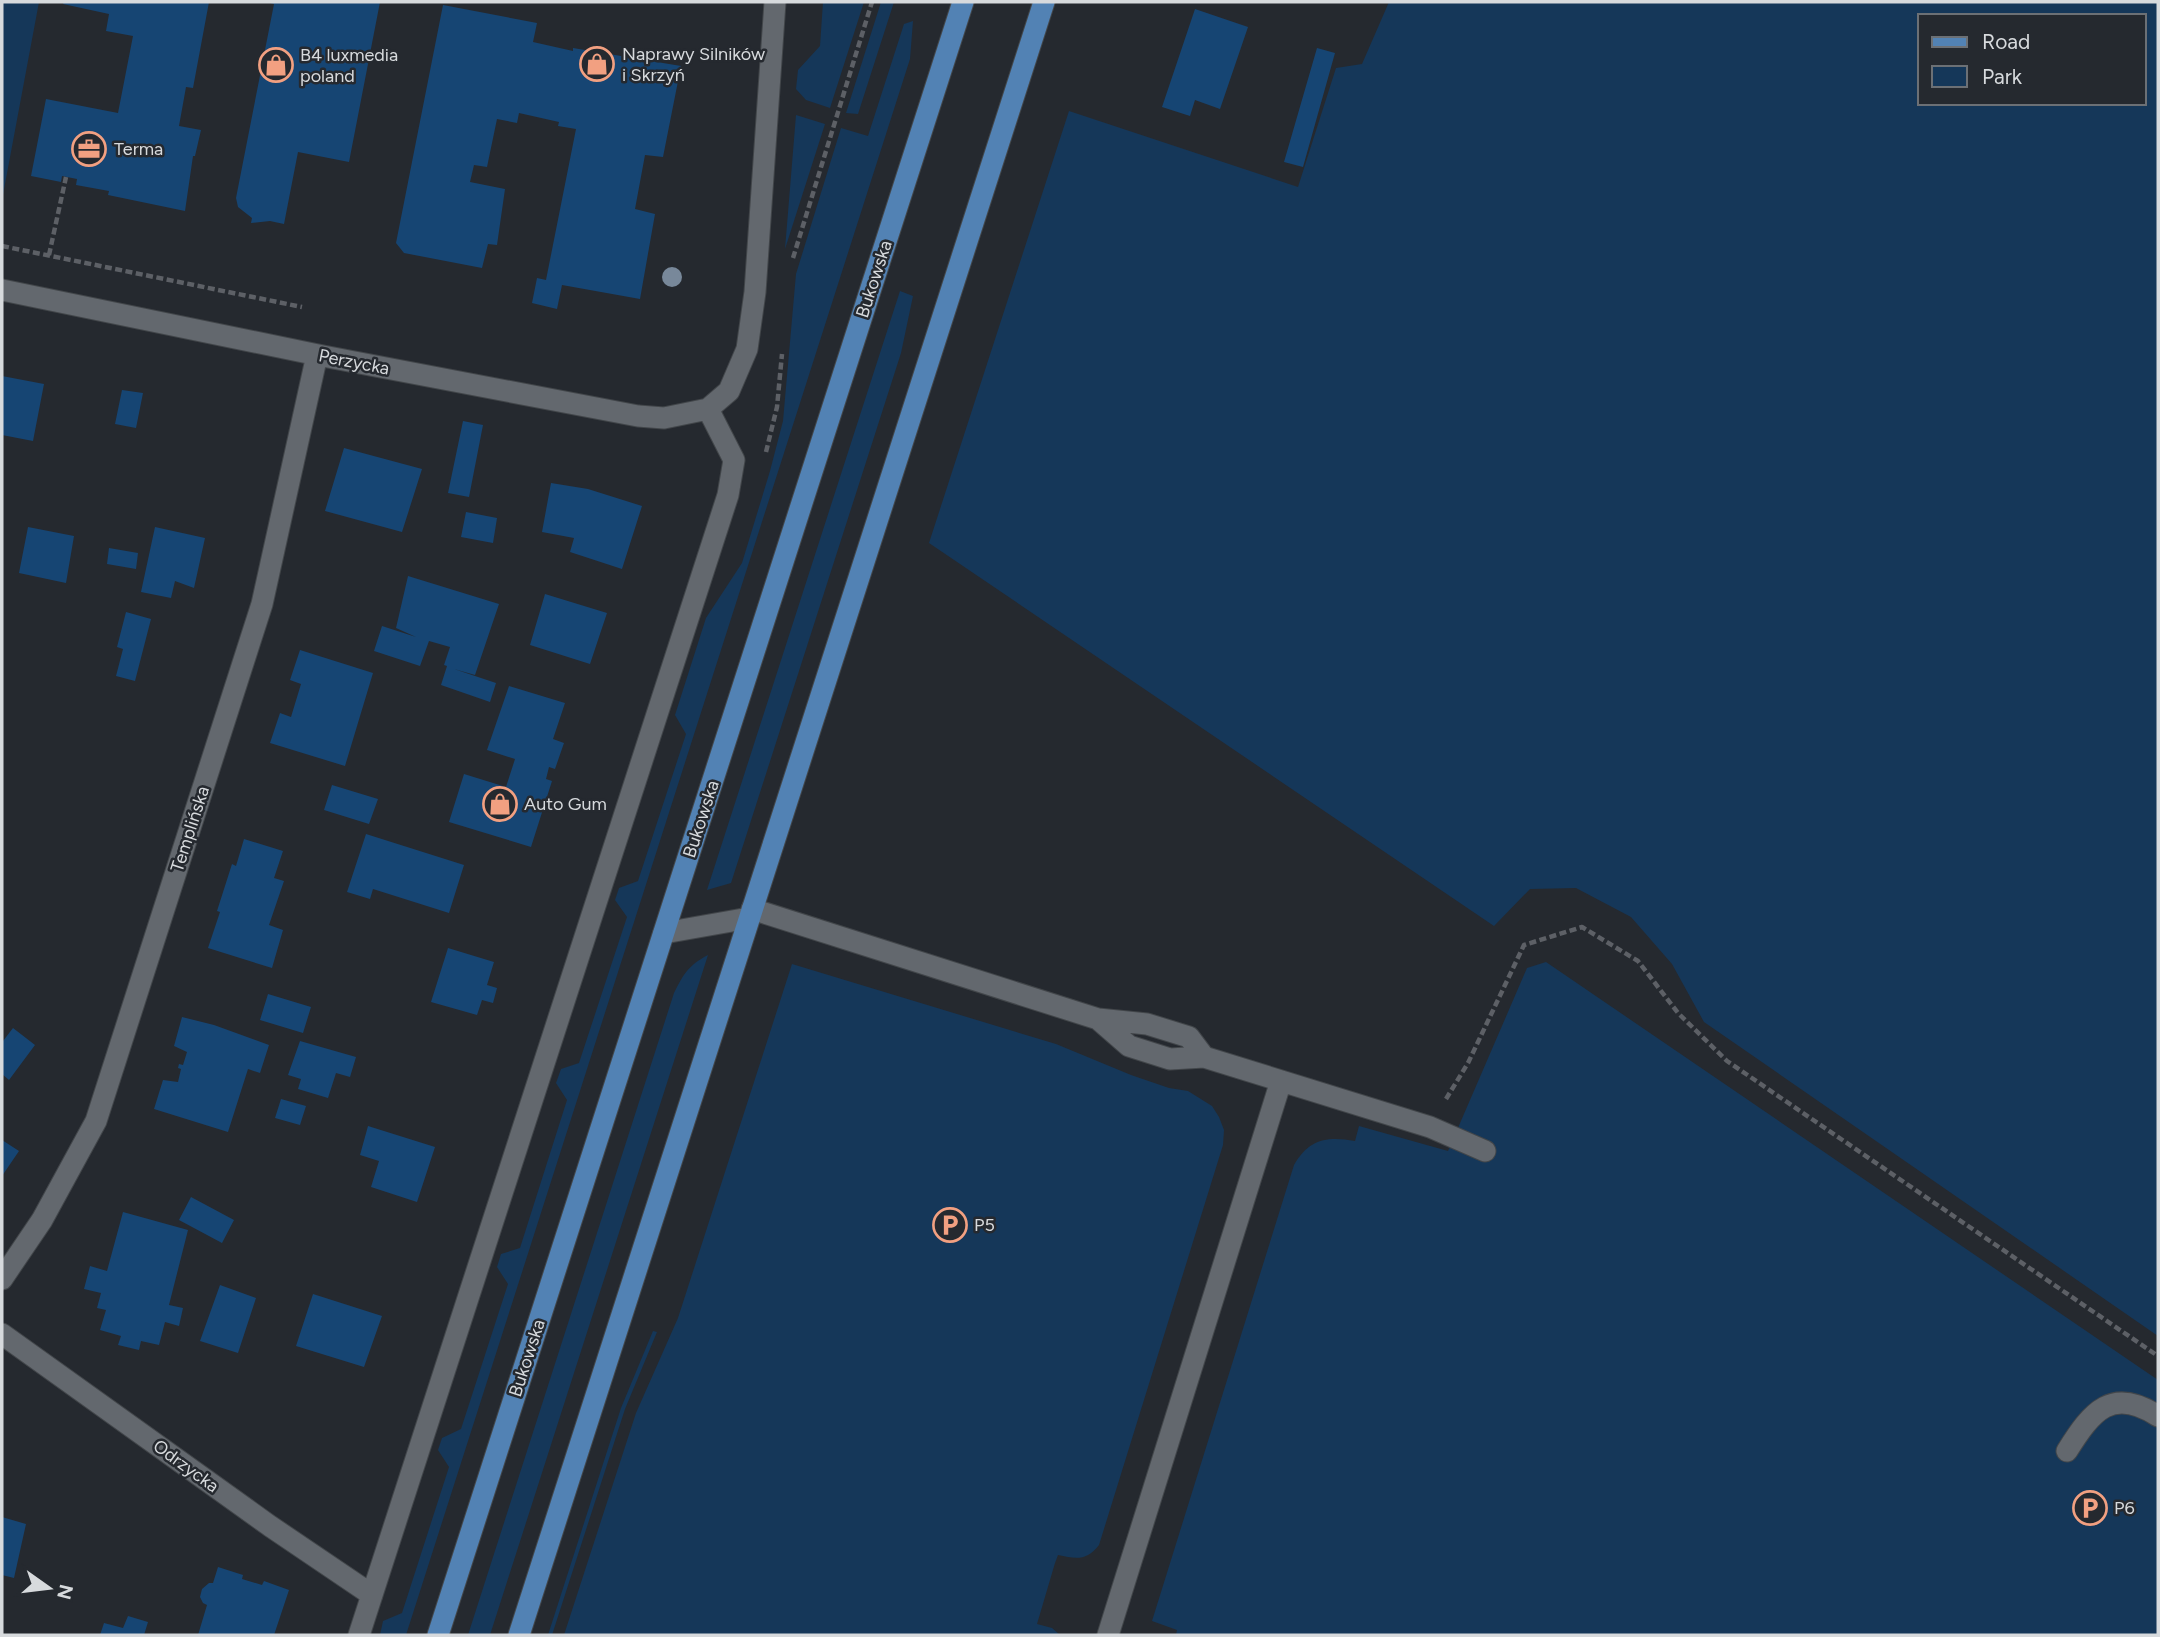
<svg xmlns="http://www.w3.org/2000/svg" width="2160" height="1637" font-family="Figtree,sans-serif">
	<rect width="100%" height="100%" fill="#25292f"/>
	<path fill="#153759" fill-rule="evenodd" d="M 2,2 L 39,2 L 2,200 Z
		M 823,2 L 864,2 L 830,108 L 806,100 L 796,89 L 798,70 L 820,46 Z
		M 881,2 L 894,2 L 858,114 L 846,113 Z
		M 1389,2 L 2158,2 L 2158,1336 L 1704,1022 L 1672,964 L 1631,917 L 1576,888 L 1530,889 L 1494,926 L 929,543 L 1069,111 L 1298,187 L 1336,68 L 1362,64 ZM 1920,16 L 2144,16 L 2144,103 L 1920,103 Z
		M 913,21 L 910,59 L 406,1635 L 380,1635 L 383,1621 L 402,1613 L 449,1467 L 438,1450 L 442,1438 L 461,1429 L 508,1284 L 497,1267 L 501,1254 L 520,1248 L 567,1100 L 556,1083 L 561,1069 L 579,1063 L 627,917 L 615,900 L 619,888 L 638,881 L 686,734 L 675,715 L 706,618 L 742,563 L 770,471 L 783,421 L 796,274 L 841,128 L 868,136 L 904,24 Z
		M 796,115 L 825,124 L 785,249 Z
		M 900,291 L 913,296 L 901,353 L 731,883 L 707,890 Z
		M 708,955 L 490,1635 L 468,1635 L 674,993 C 684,973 689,965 708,955 Z
		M 1546,962 L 2158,1380 L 2158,1635 L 1176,1635 L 1177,1630 L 1152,1621 L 1294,1165 C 1309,1139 1327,1136 1355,1141 L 1359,1126 L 1448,1151 L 1527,968 Z
		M 792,964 L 1056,1044 L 1131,1075 L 1169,1088 L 1188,1091 L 1212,1106 L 1219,1117 L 1224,1130 L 1223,1145 L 1099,1545 C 1087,1561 1076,1559 1058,1555 L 1055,1563 L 1037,1624 L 1052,1628 L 1060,1635 L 564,1635 L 636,1413 L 678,1318 Z
		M 653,1331 L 657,1332 L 625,1409 L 552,1635 L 548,1635 L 621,1408 Z"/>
	<path fill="#164573" d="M 64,2 L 209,2 L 193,88 L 186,87 L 179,126 L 201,130 L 195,156 L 193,156 L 185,211 L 108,195 L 109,191 L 76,185 L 77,179 L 62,176 L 61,182 L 31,176 L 46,99 L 118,113 L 133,36 L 106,31 L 109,14 L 63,4 Z
		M 267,2 L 380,2 L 349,162 L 298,152 L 284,224 L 270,221 L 251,223 L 252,218 L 238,207 L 236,198 L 274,4 Z
		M 443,5 L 537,23 L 533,42 L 573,51 L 573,48 L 681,66 L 663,157 L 645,155 L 635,209 L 655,214 L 640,299 L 562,285 L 557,309 L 532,303 L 537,278 L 546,280 L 576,129 L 558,126 L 559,122 L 519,113 L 517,123 L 497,119 L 487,167 L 474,165 L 470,182 L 505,189 L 497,245 L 488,244 L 482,268 L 404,253 L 396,243 Z
		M 1195,9 L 1248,27 L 1220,109 L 1195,100 L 1190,116 L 1162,107 Z
		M 1317,48 L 1335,53 L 1303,167 L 1284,162 Z
		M 2,376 L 44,384 L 33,441 L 2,435 Z
		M 122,390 L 143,393 L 136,428 L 115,424 Z
		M 463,421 L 483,425 L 469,497 L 448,493 Z
		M 344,448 L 422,469 L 402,532 L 325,511 Z
		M 551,483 L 588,489 L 642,506 L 622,569 L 570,552 L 574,538 L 542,532 Z
		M 466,512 L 497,518 L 493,543 L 461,537 Z
		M 28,527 L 74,536 L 66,583 L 19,573 Z
		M 155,527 L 205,538 L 194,588 L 175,581 L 171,598 L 141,592 Z
		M 109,548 L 138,553 L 136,569 L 107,564 Z
		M 408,576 L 499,604 L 475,675 L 454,669 L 496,683 L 490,702 L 441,685 L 447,666 L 444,665 L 450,647 L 429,641 L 420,666 L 374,651 L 382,626 L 416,637 L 396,628 Z
		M 545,594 L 607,613 L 590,664 L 530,645 Z
		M 126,612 L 151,619 L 135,681 L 116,676 L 123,649 L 117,647 Z
		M 300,650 L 373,673 L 345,766 L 270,743 L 280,713 L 291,717 L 301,684 L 290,680 Z
		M 509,686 L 565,703 L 553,739 L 564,743 L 555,769 L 549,767 L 546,779 L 552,781 L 531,847 L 449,822 L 464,774 L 506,787 L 515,759 L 487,750 Z
		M 332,785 L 378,799 L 369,824 L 324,810 Z
		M 366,834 L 464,865 L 449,913 L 373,889 L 370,899 L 347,892 Z
		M 244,839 L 283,851 L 274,878 L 284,881 L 269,925 L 283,930 L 272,968 L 208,948 L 220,912 L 217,911 L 232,864 L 236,866 Z
		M 448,948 L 494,962 L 487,985 L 497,988 L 493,1003 L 482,1000 L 477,1015 L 431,1002 Z
		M 268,994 L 311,1007 L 303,1033 L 260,1020 Z
		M 182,1017 L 214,1025 L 269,1045 L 260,1073 L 248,1069 L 228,1132 L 154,1109 L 163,1080 L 178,1082 L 181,1069 L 178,1068 L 179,1064 L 183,1065 L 187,1052 L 174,1046 Z
		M 13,1028 L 35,1045 L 9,1080 L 2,1074 L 2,1040 L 3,1041 Z
		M 300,1041 L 356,1057 L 350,1077 L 336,1073 L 328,1098 L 298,1089 L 301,1079 L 288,1075 Z
		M 281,1099 L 306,1106 L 300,1125 L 275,1118 Z
		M 368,1126 L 435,1147 L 417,1202 L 371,1187 L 379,1161 L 360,1155 Z
		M 2,1140 L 19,1151 L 2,1176 Z
		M 191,1197 L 234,1220 L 222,1243 L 179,1220 Z
		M 123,1212 L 188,1230 L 169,1305 L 183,1308 L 179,1326 L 165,1322 L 159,1345 L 141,1341 L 139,1350 L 118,1345 L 121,1336 L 100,1330 L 106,1310 L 97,1308 L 101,1293 L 84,1289 L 90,1266 L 107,1271 Z
		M 220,1285 L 256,1298 L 238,1353 L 200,1341 Z
		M 313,1294 L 382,1316 L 364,1367 L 296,1346 Z
		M 2,1517 L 26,1524 L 14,1578 L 2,1575 Z
		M 218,1567 L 243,1575 L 242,1579 L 262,1585 L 264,1581 L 289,1590 L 274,1635 L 198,1635 L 207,1605 L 203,1603 L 200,1597 L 202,1589 L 209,1583 L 213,1583 Z
		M 128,1616 L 148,1622 L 144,1635 L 100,1635 L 104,1623 L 123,1628 Z"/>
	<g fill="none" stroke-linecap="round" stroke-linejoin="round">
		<g stroke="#42464a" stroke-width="23">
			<path id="minor" d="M 2,290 L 323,356 L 638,416 L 664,418 L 708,409 L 729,391 L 747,349 L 755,292 L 775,2
				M 752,909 L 1098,1019 L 1147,1024 L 1189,1037 L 1204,1057
				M 664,933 L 749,918
				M 1098,1019 L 1129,1046 L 1170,1059 L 1204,1057 L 1430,1127 L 1485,1151
				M 2,1279 L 42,1220 L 96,1121 L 262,604 L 317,355
				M 2,1334 L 270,1526 L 372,1595
				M 2067,1451 C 2092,1411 2112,1386 2158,1416
				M 359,1635 L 728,495 L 734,460 L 708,409
				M 1108,1635 L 1281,1081"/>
		</g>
		<g stroke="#42464a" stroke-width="23">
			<path id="major" d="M 438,1635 L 963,2
				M 519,1635 L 1044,2"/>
		</g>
		<path stroke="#5d6066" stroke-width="4.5" stroke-dasharray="7 3.5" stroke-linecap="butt" d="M 2,246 L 302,307
			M 49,255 L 66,177
			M 793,258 L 872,2
			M 766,452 L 777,407 L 782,354
			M 1446,1099 L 1468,1063 L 1524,945 L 1582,927 L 1638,961 L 1678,1013 L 1727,1061 L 2158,1356"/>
		<use href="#minor" stroke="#63686e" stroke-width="21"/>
		<use href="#major" stroke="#5282b4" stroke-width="21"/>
	</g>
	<circle fill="#78889a" cx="672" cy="277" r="10"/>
	<defs>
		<g id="shop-ring" transform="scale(1.75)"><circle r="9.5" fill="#25292f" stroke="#f2a081" stroke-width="1.5"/><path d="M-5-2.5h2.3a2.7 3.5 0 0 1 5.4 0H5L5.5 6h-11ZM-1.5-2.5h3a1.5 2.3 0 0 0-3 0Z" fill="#f2a081"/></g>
		<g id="office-ring" transform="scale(1.75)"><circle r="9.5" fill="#25292f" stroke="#f2a081" stroke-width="1.5"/><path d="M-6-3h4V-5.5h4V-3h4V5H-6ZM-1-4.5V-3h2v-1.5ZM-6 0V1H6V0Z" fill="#f2a081"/></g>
		<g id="parking-ring" transform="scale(1.75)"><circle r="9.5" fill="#25292f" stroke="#f2a081" stroke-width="1.5"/><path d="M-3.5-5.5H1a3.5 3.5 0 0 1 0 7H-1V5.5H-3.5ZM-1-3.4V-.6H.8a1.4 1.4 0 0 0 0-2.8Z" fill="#f2a081"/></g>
	</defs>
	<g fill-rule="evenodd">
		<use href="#shop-ring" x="597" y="64"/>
		<use href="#shop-ring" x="276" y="65"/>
		<use href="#office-ring" x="89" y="149"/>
		<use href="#shop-ring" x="500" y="804"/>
		<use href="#parking-ring" x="950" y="1225"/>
		<use href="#parking-ring" x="2090" y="1508"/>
	</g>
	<g text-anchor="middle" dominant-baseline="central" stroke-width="5" stroke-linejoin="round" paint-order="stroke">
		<g font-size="18" fill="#d7dadd" stroke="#25292f" text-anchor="start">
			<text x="622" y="54">Naprawy Silników<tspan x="622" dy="21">i Skrzyń</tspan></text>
			<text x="300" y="55">B4 luxmedia<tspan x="300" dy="21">poland</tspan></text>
			<text x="114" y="149">Terma</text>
			<text x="524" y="804">Auto Gum</text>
			<text x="974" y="1225">P5</text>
			<text x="2114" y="1508">P6</text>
		</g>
		<g font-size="18" fill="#d7dadd" stroke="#25292f">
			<text transform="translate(874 279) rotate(-72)">Bukowska</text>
			<text transform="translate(354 362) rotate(11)">Perzycka</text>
			<text transform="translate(701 819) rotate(-72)">Bukowska</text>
			<text transform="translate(190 829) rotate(-72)">Templińska</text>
			<text transform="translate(527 1358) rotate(-72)">Bukowska</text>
			<text transform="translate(186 1466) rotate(36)">Odrzycka</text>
		</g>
	</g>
	<rect width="2160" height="1637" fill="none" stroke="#d7dadd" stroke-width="7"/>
	<rect x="1918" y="14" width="228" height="91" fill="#25292f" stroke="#6c7075" stroke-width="2"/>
	<rect x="1932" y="37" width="35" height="10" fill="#5282b4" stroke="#6c7075" stroke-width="2"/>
	<text x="1982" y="49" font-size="21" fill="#d7dadd">Road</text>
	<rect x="1932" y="66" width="35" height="21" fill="#153759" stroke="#6c7075" stroke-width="2"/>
	<text x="1982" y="84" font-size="21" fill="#d7dadd">Park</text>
	<g transform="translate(49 1588) rotate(104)" stroke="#25292f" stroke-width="5" paint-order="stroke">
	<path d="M0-5L12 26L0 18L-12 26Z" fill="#d7dadd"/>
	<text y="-10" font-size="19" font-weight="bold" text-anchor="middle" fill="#d7dadd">N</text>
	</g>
</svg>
